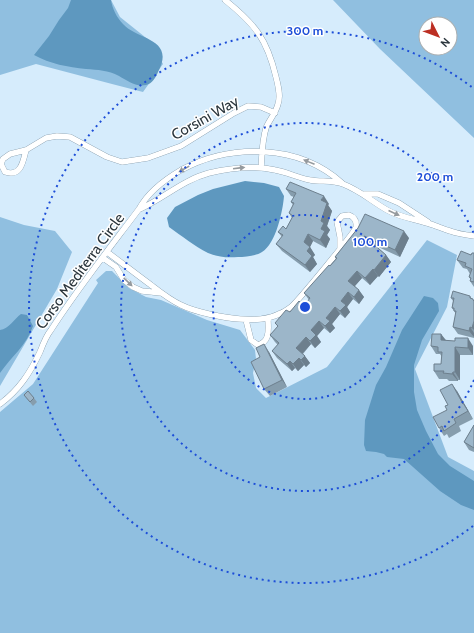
<svg xmlns="http://www.w3.org/2000/svg" width="474" height="633" font-family="Cabin,sans-serif">
	<rect width="100%" height="100%" fill="#d6ecfc"/>
	<path fill="#90bfe0" fill-rule="evenodd" d="M 0,0 L 111,0 L 120,17 L 150,41 L 163,64 L 143,92 L 112,84 L 36,64 L 0,75 Z
		M 333,0 L 474,0 L 474,138 L 380,49 ZM 426,24 L 450,24 L 450,48 L 426,48 Z
		M 0,217 L 24,225 L 55,231 L 72,252 L 57,289 L 0,386 Z
		M 427,240 L 457,255 L 447,307 L 415,369 L 448,457 L 474,471 L 474,633 L 0,633 L 0,412 L 33,384 L 98,283 L 96,280 L 106,271 L 112,271 L 129,288 L 146,297 L 161,300 L 207,320 L 240,330 L 255,350 L 256,359 L 253,373 L 256,388 L 266,398 L 327,367 Z"/>
	<path fill="#5e98bf" d="M 71,0 L 111,0 C 112,8 117,18 123,24 C 137,40 176,38 158,72 C 156,77 152,84 146,85 C 135,87 128,81 119,76 C 108,70 98,70 86,69 C 68,67 50,64 34,55 L 49,36 L 59,20 L 68,8 Z
		M 245,181 L 264,183 L 279,187 L 284,196 C 283,210 276,244 262,252 C 256,256 245,257 238,257 C 227,258 218,257 208,253 C 194,246 182,236 169,227 L 167,218 L 175,207 L 198,195 L 213,189 Z
		M 424,296 L 433,298 L 438,303 L 439,311 L 422,340 L 414,365 L 414,392 L 417,410 L 426,431 L 438,454 L 450,466 L 474,481 L 474,510 L 461,505 L 440,491 L 404,459 L 387,457 L 384,454 L 376,452 L 366,451 L 364,445 L 365,420 L 376,385 L 386,367 L 402,330 Z
		M 21,314 L 27,315 L 33,326 C 27,345 11,357 0,373 L 0,330 C 9,329 14,319 21,314 Z"/>
	<g fill="none" stroke-linecap="round" stroke-linejoin="round">
		<g stroke="#70899b" stroke-width="6">
			<path id="minor" d="M 225,0 C 255,24 267,39 276,77 C 278,85 281,96 278,104 C 276,113 269,120 266,128 C 262,141 262,155 261,168
				M 26,150 C 23,162 21,177 5,172 L 1,164 L 3,159 L 10,154 L 26,150 L 46,138 L 57,136 L 70,137 L 107,157 L 122,162 L 148,158 L 181,146 L 234,113 L 248,106 L 261,107 L 275,113
				M 364,194 L 378,194 L 399,203 L 428,222
				M 140,209 C 164,198 183,180 209,173 C 231,168 254,165 275,170 C 287,172 298,178 310,180 C 321,182 333,180 343,184 C 361,191 371,201 387,210 C 401,218 416,219 430,224 C 437,226 443,229 450,231 C 458,234 466,235 474,236
				M 107,252 C 122,263 136,274 151,285 C 160,292 170,300 181,305 C 195,312 224,318 240,319 C 254,320 268,320 281,313 C 284,312 288,309 291,307 C 298,301 355,232 356,227 C 357,221 354,217 349,215 L 342,216 L 337,222 L 340,237 L 340,249
				M 103,258 L 116,267 L 124,280 L 133,287 L 142,291 L 161,293
				M 246,320 L 251,340 L 258,345 C 271,341 268,329 268,318
				M 0,404 C 19,390 30,373 40,352 C 43,344 46,336 51,330 C 78,288 109,249 139,209 C 148,192 164,180 181,170 C 231,143 299,144 342,183"/>
		</g>
		<use href="#minor" stroke="#fff" stroke-width="5.5"/>
	</g>
	<path fill="#869dad" d="M 286,189 L 329,204 L 328,205 L 332,211 L 327,226 L 330,230 L 327,235 L 330,239 L 326,248 L 313,241 L 310,247 L 315,255 L 313,257 L 317,264 L 310,272 L 282,251 L 276,244 L 282,237 L 278,232 L 286,229 L 292,218 L 289,213 L 293,205 L 291,202 L 294,197 L 291,196 Z
		M 358,228 L 409,238 L 400,257 L 376,246 L 386,255 L 391,262 L 379,277 L 378,276 L 370,285 L 362,278 L 355,286 L 364,297 L 359,304 L 353,299 L 347,307 L 350,312 L 345,318 L 340,314 L 332,324 L 335,328 L 330,333 L 324,328 L 317,336 L 321,342 L 315,348 L 311,344 L 303,354 L 310,363 L 306,367 L 304,365 L 298,371 L 295,368 L 292,371 L 277,358 L 272,351 L 278,345 L 275,342 L 270,335 L 278,327 L 275,323 L 290,312 L 304,306 L 309,300 L 304,293 L 336,259 L 335,257 Z
		M 474,253 L 474,287 L 470,281 L 471,280 L 469,277 L 470,274 L 467,269 L 463,268 L 457,260 Z
		M 470,296 L 472,299 L 474,300 L 474,338 L 458,334 L 453,327 L 456,314 L 452,308 L 453,301 L 451,298 Z
		M 441,334 L 446,340 L 473,346 L 473,355 L 460,355 L 460,380 L 458,380 L 458,381 L 449,381 L 447,379 L 439,379 L 434,371 L 441,364 L 442,357 L 440,354 L 436,354 L 431,346 Z
		M 269,352 L 287,387 L 270,396 L 264,389 Z
		M 457,391 L 473,419 L 459,426 L 461,431 L 449,438 L 447,434 L 444,436 L 439,428 L 447,410 L 448,405 Z
		M 24,395 L 34,398 L 37,402 L 33,406 Z
		M 474,425 L 474,452 L 469,450 L 464,442 Z"/>
	<path fill="#6d7f8d" d="M 324,196 L 329,204 L 328,205 L 332,211 L 327,226 L 330,230 L 327,235 L 330,239 L 326,248 L 320,240 L 321,200 Z
		M 404,231 L 409,238 L 400,257 L 395,250 Z
		M 308,234 L 313,241 L 310,247 L 315,255 L 313,257 L 317,264 L 310,272 L 305,265 L 307,251 L 304,242 Z
		M 386,255 L 391,262 L 379,277 L 374,270 Z
		M 373,269 L 378,276 L 370,285 L 365,278 Z
		M 357,271 L 362,278 L 353,288 L 348,281 Z
		M 359,290 L 364,297 L 359,304 L 354,297 Z
		M 348,292 L 353,299 L 347,307 L 350,312 L 345,318 L 340,311 L 341,301 Z
		M 335,307 L 340,314 L 332,324 L 335,328 L 330,333 L 325,326 L 326,318 Z
		M 319,321 L 324,328 L 317,336 L 321,342 L 315,348 L 310,341 L 311,330 Z
		M 474,321 L 474,330 L 472,328 Z
		M 470,327 L 474,333 L 474,337 L 469,331 Z
		M 441,334 L 446,341 L 441,340 Z
		M 306,337 L 311,344 L 301,355 L 296,348 Z
		M 468,338 L 473,346 L 473,355 L 468,348 Z
		M 264,344 L 269,352 L 287,387 L 282,380 Z
		M 455,347 L 460,355 L 460,380 L 455,372 Z
		M 305,356 L 310,363 L 306,367 L 301,360 Z
		M 299,358 L 304,365 L 298,371 L 293,364 Z
		M 290,361 L 295,368 L 292,371 L 287,364 Z
		M 453,372 L 458,380 L 458,381 L 452,374 Z
		M 452,384 L 457,391 L 473,419 L 463,404 Z"/>
	<path fill="#9cb6c9" stroke="#6d7f8d" d="M 290,182 L 324,196 L 321,200 L 327,203 L 321,221 L 324,223 L 321,229 L 325,231 L 320,240 L 308,234 L 304,242 L 310,247 L 307,251 L 312,256 L 305,265 L 276,244 L 283,235 L 278,232 L 283,226 L 286,229 L 293,216 L 289,213 L 294,203 L 291,202 L 296,193 L 286,189 Z
		M 365,214 L 404,231 L 395,250 L 364,236 L 386,255 L 374,270 L 373,269 L 365,278 L 357,271 L 348,281 L 359,290 L 354,297 L 348,292 L 341,301 L 346,305 L 340,311 L 335,307 L 326,318 L 330,321 L 325,326 L 319,321 L 311,330 L 316,335 L 310,341 L 306,337 L 296,348 L 305,356 L 301,360 L 299,358 L 293,364 L 290,361 L 287,364 L 272,351 L 279,343 L 270,335 L 278,326 L 275,323 L 286,310 L 290,312 L 299,301 L 304,306 L 310,298 L 304,293 L 329,265 L 330,266 L 337,258 L 335,257 L 358,228 Z
		M 461,251 L 471,255 L 472,253 L 474,253 L 474,282 L 470,281 L 471,278 L 469,277 L 472,269 L 465,266 L 466,263 L 457,260 Z
		M 453,291 L 470,296 L 470,298 L 473,299 L 473,300 L 474,301 L 474,321 L 472,328 L 470,327 L 469,331 L 453,327 L 456,311 L 454,311 L 454,308 L 452,308 L 454,298 L 451,298 Z
		M 432,334 L 441,334 L 441,340 L 455,341 L 455,338 L 468,338 L 468,348 L 455,347 L 455,372 L 453,372 L 452,374 L 443,373 L 444,371 L 434,371 L 434,364 L 441,364 L 442,352 L 438,352 L 438,347 L 431,346 Z
		M 264,344 L 282,380 L 264,389 L 251,362 L 260,357 L 256,348 Z
		M 452,384 L 463,404 L 463,403 L 468,411 L 454,419 L 456,423 L 444,431 L 442,426 L 439,428 L 433,417 L 447,410 L 445,406 L 448,405 L 440,390 Z
		M 28,391 L 34,398 L 30,402 L 24,395 Z
		M 474,425 L 474,448 L 464,442 Z"/>
	<defs><path id="oneway-solid" d="M-6-.8H1V-3.2L6.5 0L1 3.2V.8H-6Z"/></defs>
	<g fill="#959a9e">
		<use href="#oneway-solid" transform="translate(309 162) rotate(-158)"/>
		<use href="#oneway-solid" transform="translate(239 168) rotate(-7)"/>
		<use href="#oneway-solid" transform="translate(184 169) rotate(151)"/>
		<use href="#oneway-solid" transform="translate(394 213) rotate(24)"/>
		<use href="#oneway-solid" transform="translate(128 282) rotate(44)"/>
	</g>
	<g fill="none" stroke="#1d4ed8" stroke-width="2" stroke-dasharray="2 4">
		<circle cx="305" cy="307" r="92"/>
		<path d="M474 380A184 184 0 1 1 474 234"/>
		<path d="M473 526A276 276 0 1 1 473 88"/>
	</g>
	<g text-anchor="middle" dominant-baseline="central" stroke-width="3" stroke-linejoin="round" paint-order="stroke">
		<g font-size="15" fill="#2b363d" stroke="#fff">
			<text transform="translate(205 118) rotate(-29)">Corsini Way</text>
			<text transform="translate(80 271) rotate(-54)">Corso Mediterra Circle</text>
		</g>
	</g>
	<circle cx="305" cy="307" r="6" fill="#1d4ed8" stroke="#fff" stroke-width="2"/>
	<g font-size="12" text-anchor="middle" font-weight="bold" fill="#1d4ed8" stroke="#fff" stroke-width="3" stroke-linejoin="round" paint-order="stroke">
		<text x="305" y="35">300 m</text>
		<text x="435" y="181">200 m</text>
		<text x="370" y="246">100 m</text>
	</g>
	<g transform="translate(438 36) rotate(132)"><circle r="19" fill="#ffffff" stroke="#aaafb1"/>
	<path d="M0-3L7 15L0 10L-7 15Z" fill="#bc2f23"/>
	<text y="-6" font-size="11" font-weight="bold" text-anchor="middle" fill="#2b363d">N</text>
	</g>
</svg>
